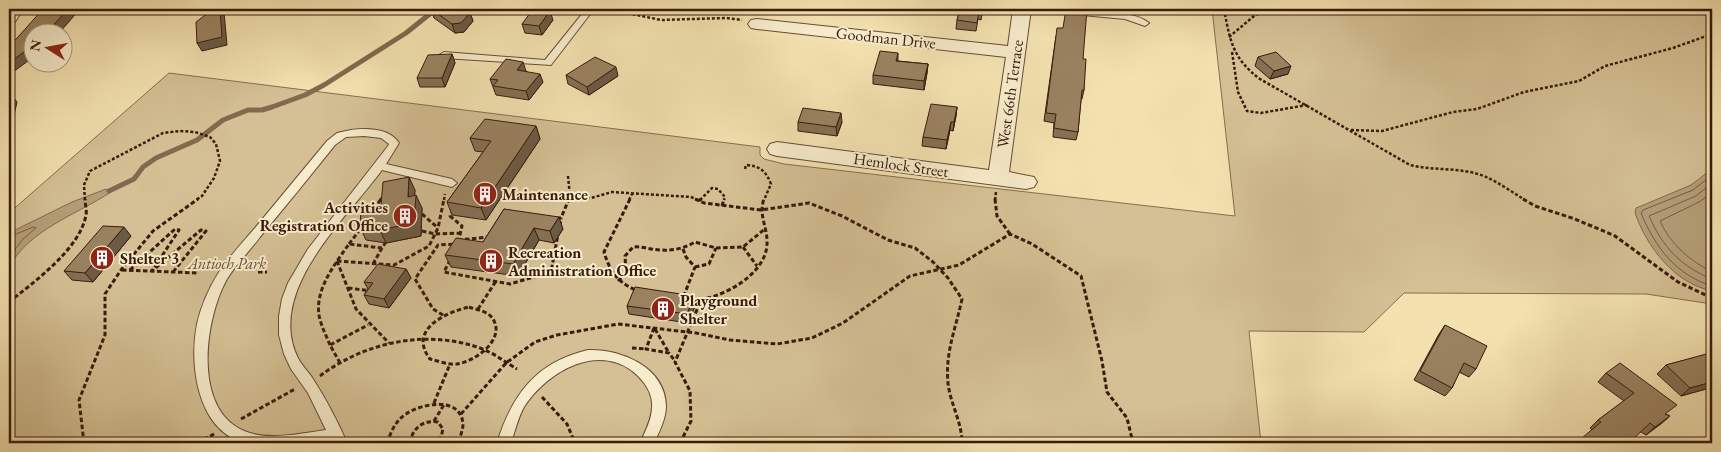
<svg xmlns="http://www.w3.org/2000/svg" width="1721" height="452" font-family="'EB Garamond',serif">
	<rect width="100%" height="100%" fill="#f3e2b0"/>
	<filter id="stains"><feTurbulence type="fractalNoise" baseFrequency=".004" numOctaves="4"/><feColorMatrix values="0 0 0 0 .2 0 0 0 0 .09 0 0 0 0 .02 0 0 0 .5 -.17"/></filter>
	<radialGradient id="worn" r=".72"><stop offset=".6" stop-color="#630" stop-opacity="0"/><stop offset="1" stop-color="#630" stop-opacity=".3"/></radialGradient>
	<path fill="#d4c094" stroke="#876d50" d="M 1212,9 L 1712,9 L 1712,304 L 1646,294 L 1404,293 L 1364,332 L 1249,331 L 1261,443 L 9,443 L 9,213 L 169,73 L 760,147 L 760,155 L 764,159 L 784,164 L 1235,216 Z"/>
	<path fill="#b49e78" stroke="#83694d" d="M 1712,169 L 1712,291 C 1674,283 1647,247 1635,213 L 1636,208 L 1641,206 L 1691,185 Z
		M 106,189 L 111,192 C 76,215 30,229 9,267 L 9,233 L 72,202 Z"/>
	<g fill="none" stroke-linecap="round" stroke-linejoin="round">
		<path stroke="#775c42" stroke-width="1" d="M 1712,175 L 1693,190 L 1643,210 L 1641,213 C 1655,247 1676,275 1712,286
			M 1712,183 L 1696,196 L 1649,216 C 1662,246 1681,267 1712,279
			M 1712,193 L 1699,202 L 1660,221 C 1671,245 1689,260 1712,272
			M 9,237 L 33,227 L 36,228 L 23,239 L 9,257"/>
		<path stroke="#83694d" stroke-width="5" d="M 109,191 L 134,179 L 143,167 L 156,158 L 197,140 L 223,120 L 248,110 L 262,110 L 272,107 L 305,95 L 324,85 L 406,33 L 436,9"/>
		<g stroke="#684c35" stroke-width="2">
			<path id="service" d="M 586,9 L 594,9 L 551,65 L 444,58 L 439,55 L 444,52 L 545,60 Z
				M 1047,9 C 1071,9 1132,8 1149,23 L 1145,26 L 1125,19 L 1051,12 Z
				M 351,130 C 367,128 389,128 399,143 L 386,164 L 452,179 L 457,183 L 452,187 L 382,170 C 346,219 265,291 298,358 C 302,366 309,372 313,379 C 326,399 338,422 347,443 L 333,443 L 332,441 C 309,444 287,443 264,443 C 257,443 248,445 241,442 C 197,427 189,364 197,324 C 201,306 209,288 219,272 C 229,257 243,242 255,228 C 279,199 303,170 327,141 L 337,133 ZM 364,136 L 381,138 L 389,144 L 388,146 L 308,249 L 288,283 L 282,299 L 279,316 L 279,335 L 284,354 L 291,369 L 308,393 L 326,430 C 305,433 271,440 250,433 C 191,416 204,320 227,279 C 236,264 250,251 260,237 C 285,207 310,176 335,145 L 346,137 Z
				M 588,350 C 620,349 665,366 666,406 C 666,419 659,432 654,443 L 640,443 C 645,432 652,419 652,407 C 653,395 646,384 638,376 C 601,340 547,371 524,407 C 518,418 515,431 511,443 L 497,443 C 512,395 536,362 588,350 Z"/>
		</g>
		<g stroke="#684c35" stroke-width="2">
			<path id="minor" d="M 9,9 L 23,9 L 15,22 L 9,23 Z
				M 1013,9 L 1031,9 L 1009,172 L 1034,177 L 1037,182 L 1034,187 L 1026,189 L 777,156 L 770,154 L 767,149 L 770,144 L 777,142 L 989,170 L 1006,57 L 757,29 L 751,28 L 748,24 L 751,20 L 757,19 L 1008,46 Z"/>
		</g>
		<path stroke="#3a1a0c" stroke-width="2.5" stroke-dasharray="3 2" stroke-linecap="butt" d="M 608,9 L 661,20 L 726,18 L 742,20
			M 1224,9 C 1230,41 1233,59 1260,79 L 1410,165 C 1434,171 1461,167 1484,176 C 1498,182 1512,192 1525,200
			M 1229,37 L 1254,16 L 1267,9
			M 1232,52 L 1238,92 L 1247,111 L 1261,113 L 1307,105
			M 1351,130 L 1382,131 L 1453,112 L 1477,109 L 1524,92 L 1579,81 L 1605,66 L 1673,48 L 1712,34
			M 745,169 L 746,165 C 760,166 766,171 771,184 L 764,200
			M 568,176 L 570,197
			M 85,200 L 84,185 L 90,171 L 163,133 L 180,131 L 195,132 L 210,137 L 216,144 L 220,161 L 214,178 L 202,196 L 196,200
			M 380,200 L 382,198
			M 444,200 L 445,194
			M 569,200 L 570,197 L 591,198 L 612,192 L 691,197 L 698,200
			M 629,200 L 632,194
			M 700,200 L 712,188 L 718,189 L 725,197 L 724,200
			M 995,200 L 996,192"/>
		<path stroke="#3a1a0c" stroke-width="3" stroke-dasharray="4.5 2.5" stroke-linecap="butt" d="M 630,199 L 604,252 C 610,272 618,283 638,291
			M 695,199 L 704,203 L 761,210 L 809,203 L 842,216 L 888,240 L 915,248 L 933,262 L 948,278 L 962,299 C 956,328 945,352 948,383 C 950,403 962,422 962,443
			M 995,199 L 997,216 L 1010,234
			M 1523,199 L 1535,206 L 1575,219 L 1615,236 L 1678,282 L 1712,298
			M 699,201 L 701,199
			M 722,206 L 724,199
			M 374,209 L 381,199
			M 454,210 L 450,216 L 462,226 L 459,239
			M 422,214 L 438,228
			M 557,218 L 561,218 L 569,199
			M 560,226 L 561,218
			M 422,231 L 435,234 L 460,233
			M 458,240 L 489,237
			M 349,244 L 362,227
			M 743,247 L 757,266
			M 683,249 L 686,257 L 695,267 L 683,298
			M 450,260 L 444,272 L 510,284 L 551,272 L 558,234
			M 337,261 L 394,265 L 429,246 L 438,228 L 444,199
			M 337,261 L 356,309 L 389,343
			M 373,264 L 382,248
			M 695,267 L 709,264 L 716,248
			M 122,270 L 199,273
			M 130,270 L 175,229 L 179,230 L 152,271 L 201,230 L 206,231 L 173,272
			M 258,272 L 267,272
			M 618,281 L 626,273 L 625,256 L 633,247 C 643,246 651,250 661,250 C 673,251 685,248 695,242 L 716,248 L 743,247 L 766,228
			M 348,288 L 372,291
			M 693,300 C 720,300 766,275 767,244 C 768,228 758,215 764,199
			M 9,302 C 34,282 80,249 86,215 C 87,210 85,204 85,199
			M 469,307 C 477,310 488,311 493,319 C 506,340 474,362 457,364 C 448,365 438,361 430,359 C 408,330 444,313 469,307 Z
			M 478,309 L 496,281
			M 443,315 L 433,309 L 415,279 L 438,245 L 455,244
			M 654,328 L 646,349 L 669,353 L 675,361
			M 655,329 L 669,353
			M 330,345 C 326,335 321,326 319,315 C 315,289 335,264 349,244 L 382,248 L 386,242
			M 632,348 L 646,349
			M 340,363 L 330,345 L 368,325
			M 320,376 C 365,342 426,329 480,348 C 494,353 505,362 517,369
			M 542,397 L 567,424 L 575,443
			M 434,403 L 450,364
			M 461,414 L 506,363 L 535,342 L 557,335 L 618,324 L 696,333 L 730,340 L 777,344 L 812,338 L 843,323 L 910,276 L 959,265 L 1010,234 L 1032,244 L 1081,276 L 1102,361 L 1107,392 L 1127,418 L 1133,443
			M 241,419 L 295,389
			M 434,421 L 445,403
			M 84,443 L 79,400 L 105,335 L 105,294 L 121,270 L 153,231 L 198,199
			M 198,443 L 214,434
			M 387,443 C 391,432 395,421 406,414 C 422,403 461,396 463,424 C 463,430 460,437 458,443
			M 412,443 L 411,438 C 415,426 425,420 438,422 L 443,429 L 441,437 L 435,443
			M 680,443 L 691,421 L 690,391 L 675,362 L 701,300"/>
		<use href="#service" fill="#f7eccc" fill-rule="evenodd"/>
		<use href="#minor" fill="#f7eccc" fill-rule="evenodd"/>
	</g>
	<path fill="#847053" stroke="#3a1a0c" d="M 227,9 L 259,9 L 255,12 Z
		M 431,9 L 470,13 L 473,21 L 464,32 L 455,33 L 434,18 Z
		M 960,9 L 983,9 L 981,20 L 978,19 L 976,31 L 956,29 L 957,20 Z
		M 553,20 L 542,35 L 525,33 L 522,24 Z
		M 1056,36 L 1083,59 L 1084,90 L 1082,99 L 1081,99 L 1078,132 L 1076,140 L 1053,137 L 1054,123 L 1044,121 Z
		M 898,53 L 898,61 L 928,64 L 927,73 L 924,90 L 873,84 L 873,75 Z
		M 452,54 L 455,63 L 445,87 L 420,87 L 417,78 Z
		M 1258,57 L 1288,74 L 1270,79 L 1255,66 Z
		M 526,71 L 543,82 L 529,100 L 496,95 L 490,79 Z
		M 566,75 L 618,76 L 589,95 L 568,84 Z
		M 957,107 L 956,116 L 953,131 L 950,130 L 946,149 L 922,146 L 923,137 Z
		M 798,122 L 842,122 L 837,136 L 798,131 Z
		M 536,126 L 540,139 L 486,220 L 452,215 L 447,202 L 483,152 L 475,151 L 470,138 Z
		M 415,190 L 414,196 L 422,208 L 421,236 L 386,243 L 366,240 L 360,227 L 381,205 Z
		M 504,209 L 563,229 L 554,243 L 539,240 L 518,276 L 451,267 L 445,255 L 483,242 Z
		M 131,236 L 93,282 L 72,280 L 64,271 Z
		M 406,269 L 411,278 L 389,308 L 369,304 L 364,295 L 368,289 L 364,282 Z
		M 696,304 L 688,323 L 629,314 L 627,306 Z
		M 1445,325 L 1476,369 L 1469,377 L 1459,372 L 1452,388 L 1445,396 L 1414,380 L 1439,334 Z
		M 1712,353 L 1712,394 L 1706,389 L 1681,396 L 1657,374 L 1666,365 Z
		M 1606,373 L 1666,414 L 1670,416 L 1646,435 L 1641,432 L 1592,430 L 1590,428 L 1598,420 L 1624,401 L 1598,382 Z"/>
	<path fill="#6c5b44" stroke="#3a1a0c" d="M 68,9 L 80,9 L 60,32 L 47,32 Z
		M 220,9 L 223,9 L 224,12 L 227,45 L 202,51 L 197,43 Z
		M 253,9 L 259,9 L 255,12 Z
		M 550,11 L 553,20 L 542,35 L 539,26 Z
		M 470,13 L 473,21 L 464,32 L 455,33 L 452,24 Z
		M 32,46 L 32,58 L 9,75 L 9,63 Z
		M 452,54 L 455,63 L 445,87 L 442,78 Z
		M 523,62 L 526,71 L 519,79 L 517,70 Z
		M 928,64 L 927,73 L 924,90 L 924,81 Z
		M 1291,66 L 1288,74 L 1270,79 L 1274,71 Z
		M 616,67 L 618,76 L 589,95 L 587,87 Z
		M 540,74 L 543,82 L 529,100 L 526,91 Z
		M 10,93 L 17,102 L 13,120 L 9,121 L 9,99 Z
		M 957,107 L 956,116 L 953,131 L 954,122 Z
		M 841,113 L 842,122 L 837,136 L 836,127 Z
		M 951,122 L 950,130 L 946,149 L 947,140 Z
		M 536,126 L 540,139 L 486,220 L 481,208 Z
		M 409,177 L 415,190 L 414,210 L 408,197 Z
		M 416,195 L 422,208 L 421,236 L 386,243 L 380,230 Z
		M 559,217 L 563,229 L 554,243 L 550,231 Z
		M 124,227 L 131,236 L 93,282 L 85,273 Z
		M 534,228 L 539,240 L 518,276 L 513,264 Z
		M 406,269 L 411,278 L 389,308 L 384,299 Z
		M 694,296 L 696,304 L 688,323 L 687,314 Z
		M 1712,382 L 1712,384 L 1706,389 L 1681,396 L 1690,388 Z
		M 1670,416 L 1661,424 L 1646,435 L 1655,427 Z"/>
	<path fill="#9a8261" stroke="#3a1a0c" d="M 43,9 L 68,9 L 47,32 L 32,32 L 32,46 L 9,63 L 9,47 Z
		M 213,9 L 220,9 L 222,37 L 197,43 L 196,22 Z
		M 431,9 L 464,9 L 470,13 L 461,23 L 452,24 Z
		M 533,9 L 550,11 L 539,26 L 522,24 Z
		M 960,9 L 983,9 L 982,11 L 979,11 L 977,23 L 957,20 Z
		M 1066,9 L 1087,9 L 1083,59 L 1086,59 L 1084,90 L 1082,90 L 1078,132 L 1054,128 L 1056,114 L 1046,113 L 1057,28 L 1063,28 Z
		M 880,51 L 898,53 L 896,61 L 928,64 L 924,81 L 873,75 Z
		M 1276,52 L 1291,66 L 1274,71 L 1258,57 Z
		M 452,54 L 442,78 L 417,78 L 428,55 Z
		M 595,57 L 616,67 L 587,87 L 566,75 Z
		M 506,59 L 523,62 L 517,70 L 540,74 L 526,91 L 493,86 L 498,80 L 490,79 Z
		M 931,104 L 957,107 L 954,122 L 951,122 L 947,140 L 923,137 Z
		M 803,108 L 841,113 L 836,127 L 798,122 Z
		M 485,119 L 536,126 L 481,208 L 447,202 L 491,141 L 470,138 Z
		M 409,177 L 408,197 L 416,195 L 414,223 L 380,230 L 360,227 L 361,209 L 381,205 L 383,182 Z
		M 504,209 L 559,217 L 550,231 L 534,228 L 513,264 L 445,255 L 456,238 L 483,242 Z
		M 103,226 L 124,227 L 85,273 L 64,271 Z
		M 378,264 L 406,269 L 384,299 L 364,295 L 373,283 L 364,282 Z
		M 635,287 L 694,296 L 687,314 L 627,306 Z
		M 1445,325 L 1487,346 L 1476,369 L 1464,363 L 1452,388 L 1420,371 Z
		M 1710,353 L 1712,353 L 1712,382 L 1690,388 L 1666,365 Z
		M 1620,363 L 1677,405 L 1665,414 L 1670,416 L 1655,427 L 1650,423 L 1629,443 L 1576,443 L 1601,422 L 1598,420 L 1634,393 L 1606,373 Z"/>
	<defs>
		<g id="building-disc" transform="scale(1.25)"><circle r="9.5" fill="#8f2418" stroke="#f7eccc"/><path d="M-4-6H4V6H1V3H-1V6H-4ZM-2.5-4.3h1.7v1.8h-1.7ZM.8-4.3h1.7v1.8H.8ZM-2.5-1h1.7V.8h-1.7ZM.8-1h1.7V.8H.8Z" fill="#fff"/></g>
	</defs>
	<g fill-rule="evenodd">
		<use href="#building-disc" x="485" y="194"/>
		<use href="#building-disc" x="405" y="216"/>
		<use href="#building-disc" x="102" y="258"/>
		<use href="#building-disc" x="491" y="261"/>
		<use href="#building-disc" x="663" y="309"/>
	</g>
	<g text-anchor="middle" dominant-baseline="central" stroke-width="4" stroke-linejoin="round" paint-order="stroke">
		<g font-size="16" fill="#3a1a0c" stroke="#f7eccc">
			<text transform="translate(886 38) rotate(6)">Goodman Drive</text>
			<text transform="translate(1010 94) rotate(-82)">West 66th Terrace</text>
			<text transform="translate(901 165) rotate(8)">Hemlock Street</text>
		</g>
		<g font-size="16" font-weight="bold" fill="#3a1a0c" stroke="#f7eccc" text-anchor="start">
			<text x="502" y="194">Maintenance</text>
			<text x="388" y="207" text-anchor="end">Activities<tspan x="388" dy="18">Registration Office</tspan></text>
			<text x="508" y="252">Recreation<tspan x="508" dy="18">Administration Office</tspan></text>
			<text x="120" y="258">Shelter 3</text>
			<text x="680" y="300">Playground<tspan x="680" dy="18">Shelter</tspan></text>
		</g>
		<g font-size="16" font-style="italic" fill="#684c35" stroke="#f7eccc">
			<text x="227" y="263">Antioch Park</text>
		</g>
	</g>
	<rect width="1721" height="452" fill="none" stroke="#f3e2b0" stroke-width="30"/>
	<rect x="10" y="10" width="1701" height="432" fill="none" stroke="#3a1a0c" stroke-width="2.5"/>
	<rect x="15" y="15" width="1691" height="422" fill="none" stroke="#3a1a0c"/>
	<g transform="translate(48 48) rotate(281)"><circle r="24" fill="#f7eccc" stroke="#ab987f"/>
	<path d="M0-4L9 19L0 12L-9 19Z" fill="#8f2418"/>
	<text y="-8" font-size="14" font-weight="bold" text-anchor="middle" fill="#3a1a0c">N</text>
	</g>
	<rect width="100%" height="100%" filter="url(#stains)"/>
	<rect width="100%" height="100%" fill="url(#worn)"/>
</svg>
